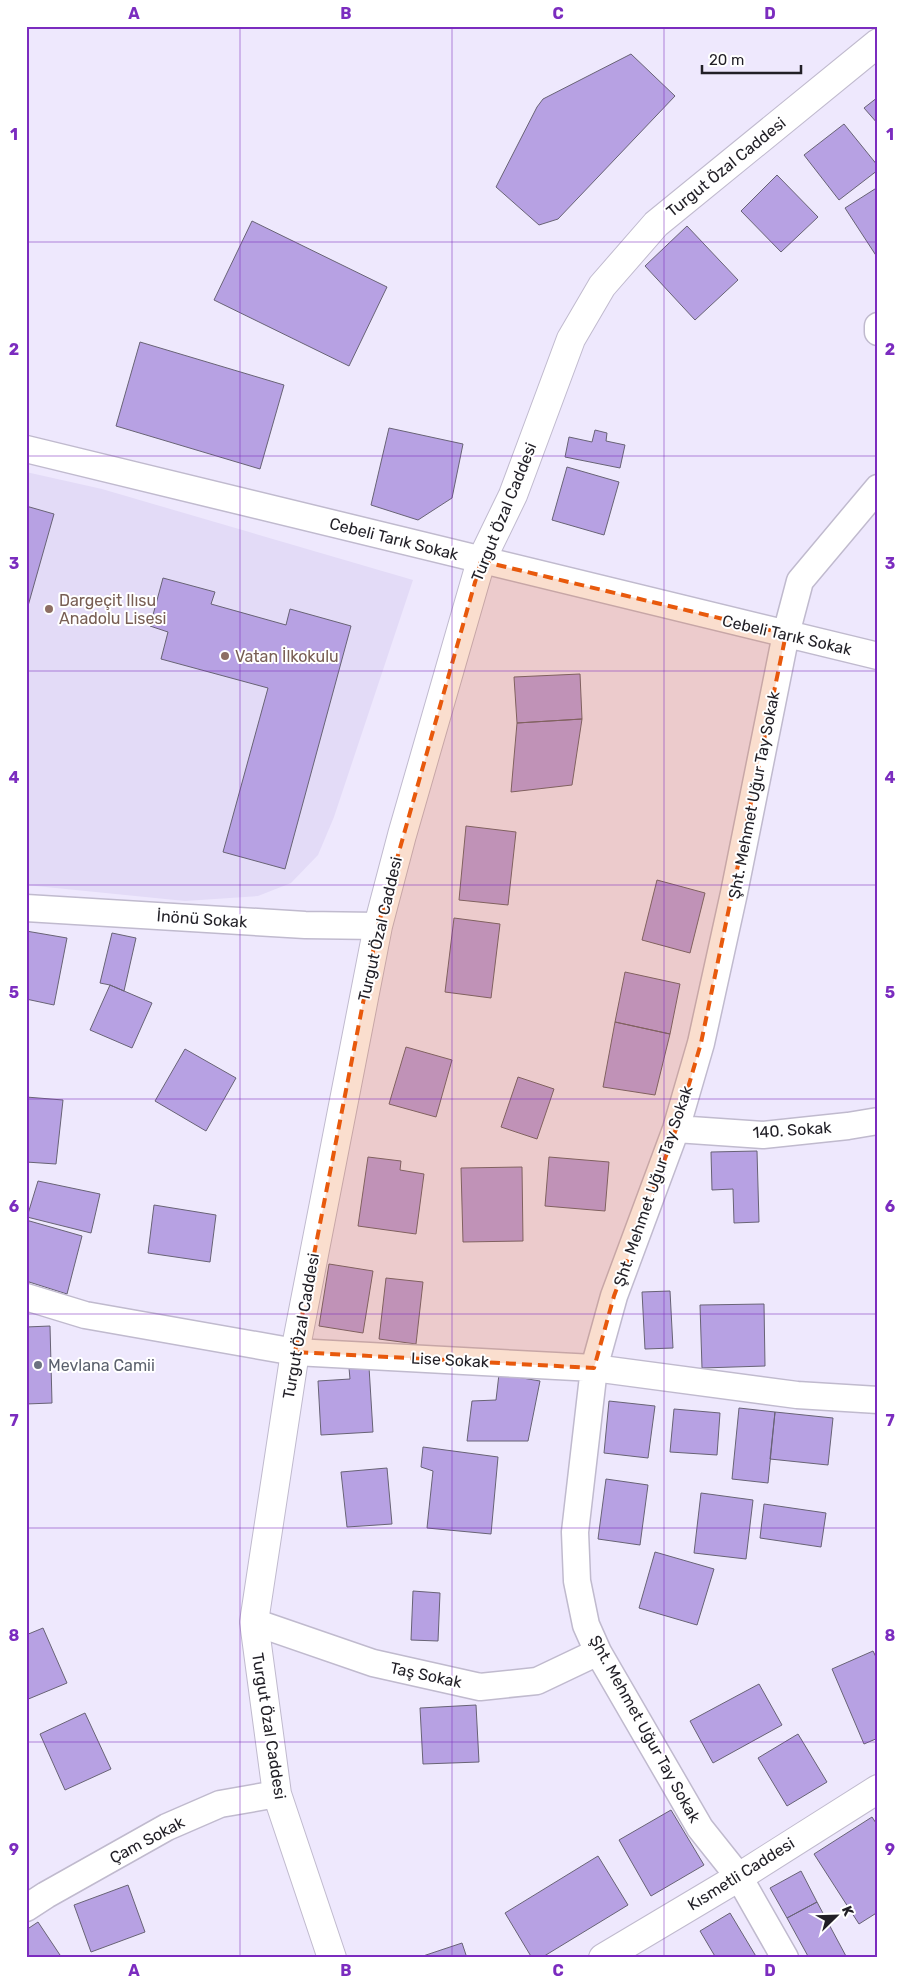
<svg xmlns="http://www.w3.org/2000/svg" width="904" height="1984" font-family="Rubik,sans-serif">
	<rect width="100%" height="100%" fill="#eee8fd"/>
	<path fill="#e3dbf7" d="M 26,472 L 102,489 L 413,580 L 334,817 L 318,855 L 291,883 L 258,896 L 185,901 L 26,885 Z"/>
	<path fill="#b7a1e3" stroke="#686375" d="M 631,54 L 675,96 L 558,219 L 539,225 L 496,187 L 537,107 L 543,99 Z
		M 878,97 L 878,124 L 864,108 Z
		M 844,124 L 878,166 L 878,170 L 839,200 L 804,155 Z
		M 777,175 L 818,217 L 781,252 L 741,211 Z
		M 878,187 L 878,257 L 877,257 L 845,208 Z
		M 252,221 L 387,287 L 349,366 L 214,300 Z
		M 687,226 L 738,280 L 695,320 L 645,266 Z
		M 140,342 L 284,385 L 260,469 L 116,426 Z
		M 389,428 L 463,444 L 452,498 L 418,520 L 371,505 Z
		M 595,430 L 607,433 L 606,441 L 625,445 L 620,468 L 565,457 L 569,437 L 592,442 Z
		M 567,467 L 619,482 L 604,535 L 552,520 Z
		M 26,506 L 54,514 L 26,613 Z
		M 163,578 L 215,592 L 211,604 L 286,625 L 290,609 L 351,626 L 285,869 L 223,852 L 268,688 L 161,659 L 168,632 L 150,626 Z
		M 580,674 L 582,719 L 517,723 L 514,677 Z
		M 582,719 L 572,785 L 511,792 L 517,723 Z
		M 466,826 L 516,832 L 508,905 L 459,900 Z
		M 657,880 L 705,893 L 690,953 L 642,940 Z
		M 454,918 L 500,924 L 491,998 L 445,992 Z
		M 26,931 L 67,938 L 54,1005 L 26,999 Z
		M 112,933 L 136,938 L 124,991 L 110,985 L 100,983 Z
		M 625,972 L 680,984 L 670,1034 L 615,1022 Z
		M 110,985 L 152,1003 L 132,1048 L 90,1030 Z
		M 615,1022 L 670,1034 L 655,1095 L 603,1087 Z
		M 406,1047 L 452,1060 L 436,1117 L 389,1104 Z
		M 185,1049 L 236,1078 L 206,1131 L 155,1101 Z
		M 518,1077 L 554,1089 L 537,1139 L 501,1127 Z
		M 26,1097 L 63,1100 L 56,1164 L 26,1162 Z
		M 757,1151 L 759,1222 L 734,1223 L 733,1189 L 712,1190 L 711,1152 Z
		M 368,1157 L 401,1161 L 400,1170 L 424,1174 L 416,1234 L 358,1226 Z
		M 549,1157 L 609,1162 L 605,1211 L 545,1206 Z
		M 522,1167 L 523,1241 L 463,1242 L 461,1168 Z
		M 38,1181 L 100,1194 L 91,1233 L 27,1217 Z
		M 154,1205 L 216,1215 L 210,1262 L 148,1253 Z
		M 26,1220 L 82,1236 L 67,1294 L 26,1281 Z
		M 329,1264 L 373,1271 L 363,1333 L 319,1326 Z
		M 386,1278 L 423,1282 L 416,1344 L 379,1339 Z
		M 670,1291 L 673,1348 L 645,1349 L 642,1292 Z
		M 764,1304 L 765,1366 L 702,1368 L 700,1305 Z
		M 50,1326 L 52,1403 L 26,1404 L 26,1327 Z
		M 369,1367 L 373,1432 L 321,1435 L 318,1381 L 350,1379 L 349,1368 Z
		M 499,1374 L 540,1381 L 528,1441 L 467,1441 L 472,1401 L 496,1400 Z
		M 609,1401 L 655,1406 L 648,1458 L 604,1453 Z
		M 739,1408 L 775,1412 L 768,1483 L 732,1479 Z
		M 674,1409 L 720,1413 L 717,1455 L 670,1452 Z
		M 775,1412 L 833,1418 L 828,1465 L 770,1459 Z
		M 423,1447 L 498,1457 L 491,1534 L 427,1528 L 433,1471 L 421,1467 Z
		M 387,1468 L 392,1524 L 347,1527 L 341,1472 Z
		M 606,1479 L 648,1485 L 640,1545 L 598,1539 Z
		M 701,1493 L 753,1500 L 746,1559 L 694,1553 Z
		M 764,1504 L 826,1513 L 821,1547 L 760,1538 Z
		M 655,1552 L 714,1569 L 697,1625 L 639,1608 Z
		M 413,1591 L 440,1593 L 438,1641 L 411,1640 Z
		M 43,1628 L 67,1683 L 26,1700 L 26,1635 Z
		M 873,1651 L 878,1661 L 878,1738 L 864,1744 L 832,1669 Z
		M 759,1684 L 782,1725 L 713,1763 L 690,1721 Z
		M 476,1705 L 479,1762 L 423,1764 L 420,1708 Z
		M 85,1713 L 111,1769 L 65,1790 L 40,1734 Z
		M 798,1734 L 827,1782 L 787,1806 L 758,1758 Z
		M 671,1810 L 704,1865 L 651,1896 L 619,1840 Z
		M 872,1817 L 878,1826 L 878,1912 L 859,1924 L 814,1854 Z
		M 598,1856 L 628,1905 L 541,1958 L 532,1958 L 505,1913 Z
		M 801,1871 L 817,1902 L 787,1918 L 770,1888 Z
		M 128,1885 L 145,1932 L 91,1952 L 74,1905 Z
		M 817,1902 L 847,1958 L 809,1958 L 787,1918 Z
		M 730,1913 L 757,1958 L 716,1958 L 700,1931 Z
		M 38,1922 L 62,1958 L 26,1958 L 26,1930 Z
		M 462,1943 L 467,1958 L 417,1958 Z"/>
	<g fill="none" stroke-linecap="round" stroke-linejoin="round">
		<g stroke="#c0bace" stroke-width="29">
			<path id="minor" d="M 878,326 L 878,332
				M 26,449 L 878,656
				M 26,908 L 305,925 L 378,926
				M 676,1129 L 763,1135 L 848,1126 L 878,1121
				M 26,1297 L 85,1315 L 295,1352 L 594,1368 L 797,1395 L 878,1400
				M 254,1622 L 373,1663 L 480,1687 L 537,1681 L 598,1652
				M 26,1908 L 46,1895 L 167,1827 L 220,1804 L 277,1794
				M 785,1958 L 739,1877 L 700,1828 L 598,1652 L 586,1625 L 577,1581 L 575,1532 L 594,1368 L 614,1296 L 676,1129 L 701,1043 L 734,893 L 786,634 L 800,581 L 878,488"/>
		</g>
		<g stroke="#c0bace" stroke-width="30">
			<path id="tertiary" d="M 332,1958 L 277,1794 L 254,1622 L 295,1352 L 378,926 L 402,835 L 481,561 L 513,495 L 571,339 L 602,286 L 656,224 L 878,43
				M 603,1958 L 739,1877 L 878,1789"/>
		</g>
		<use href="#minor" stroke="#fff" stroke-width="26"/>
		<use href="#tertiary" stroke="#fff" stroke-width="28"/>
	</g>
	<path fill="#e8590c" fill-opacity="0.2" stroke="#e8590c" stroke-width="4" stroke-dasharray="10 6" stroke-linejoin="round" d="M 481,561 L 786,634 L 701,1043 L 676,1129 L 614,1296 L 594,1368 L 295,1352 L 378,926 Z"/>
	<path fill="none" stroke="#7b2cbf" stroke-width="1" stroke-opacity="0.55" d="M 240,26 L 240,1958M 452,26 L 452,1958M 664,26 L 664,1958M 26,242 L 878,242M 26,456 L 878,456M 26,671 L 878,671M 26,885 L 878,885M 26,1099 L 878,1099M 26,1314 L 878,1314M 26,1528 L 878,1528M 26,1742 L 878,1742"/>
	<g fill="#8d6e63" stroke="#fff" stroke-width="2">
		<circle cx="49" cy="609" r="5"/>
		<circle cx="225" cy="656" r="5"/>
	</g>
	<circle fill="#6b7280" stroke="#fff" stroke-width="2" cx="38" cy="1365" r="5"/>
	<g text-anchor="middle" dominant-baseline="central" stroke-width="4" stroke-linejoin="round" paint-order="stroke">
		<g font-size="16" fill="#211f26" stroke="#fff">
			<text transform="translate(726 167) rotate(-39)">Turgut Özal Caddesi</text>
			<text transform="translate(504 512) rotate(-68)">Turgut Özal Caddesi</text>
			<text transform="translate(394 539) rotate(14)">Cebeli Tarık Sokak</text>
			<text transform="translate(787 635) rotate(13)">Cebeli Tarık Sokak</text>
			<text transform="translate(754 795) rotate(-79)">Şht. Mehmet Uğur Tay Sokak</text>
			<text transform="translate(202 919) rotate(4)">İnönü Sokak</text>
			<text transform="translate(380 929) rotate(-77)">Turgut Özal Caddesi</text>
			<text transform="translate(792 1130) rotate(-4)">140. Sokak</text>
			<text transform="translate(653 1186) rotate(-71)">Şht. Mehmet Uğur Tay Sokak</text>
			<text transform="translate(301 1326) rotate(-80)">Turgut Özal Caddesi</text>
			<text transform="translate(450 1360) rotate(3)">Lise Sokak</text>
			<text transform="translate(426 1675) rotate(12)">Taş Sokak</text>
			<text transform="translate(269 1726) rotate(81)">Turgut Özal Caddesi</text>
			<text transform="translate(645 1729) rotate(61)">Şht. Mehmet Uğur Tay Sokak</text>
			<text transform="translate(147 1840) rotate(-28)">Çam Sokak</text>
			<text transform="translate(741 1874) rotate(-32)">Kısmetli Caddesi</text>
		</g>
		<g font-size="16" fill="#785e54" stroke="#fff" text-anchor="start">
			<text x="59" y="600">Dargeçit Ilısu<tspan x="59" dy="18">Anadolu Lisesi</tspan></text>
			<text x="235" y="656">Vatan İlkokulu</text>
		</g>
		<g font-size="16" fill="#5b616d" stroke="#fff" text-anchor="start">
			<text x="48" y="1365">Mevlana Camii</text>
		</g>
	</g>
	<rect width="904" height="1984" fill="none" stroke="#ffffff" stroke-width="55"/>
	<g transform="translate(836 1916) rotate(67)" stroke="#ffffff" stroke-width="4" paint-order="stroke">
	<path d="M0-4L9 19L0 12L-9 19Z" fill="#211f26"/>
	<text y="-8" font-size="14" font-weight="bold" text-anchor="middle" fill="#211f26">K</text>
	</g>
	<path d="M702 65v8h99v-8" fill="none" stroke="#211f26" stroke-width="2.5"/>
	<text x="709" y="65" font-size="15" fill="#211f26" stroke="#ffffff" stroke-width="4" paint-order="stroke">20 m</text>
	<rect x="28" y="28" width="848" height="1928" fill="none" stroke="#7b2cbf" stroke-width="2"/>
	<g font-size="16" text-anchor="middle" font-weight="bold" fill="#7b2cbf">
		<text x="134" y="19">A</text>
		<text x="346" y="19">B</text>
		<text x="558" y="19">C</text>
		<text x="770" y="19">D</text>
		<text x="14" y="140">1</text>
		<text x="890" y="140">1</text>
		<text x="14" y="355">2</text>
		<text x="890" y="355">2</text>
		<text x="14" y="569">3</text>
		<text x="890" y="569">3</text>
		<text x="14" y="783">4</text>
		<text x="890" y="783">4</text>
		<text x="14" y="998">5</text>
		<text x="890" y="998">5</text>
		<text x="14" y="1212">6</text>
		<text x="890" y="1212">6</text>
		<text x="14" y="1426">7</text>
		<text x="890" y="1426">7</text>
		<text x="14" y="1641">8</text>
		<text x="890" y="1641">8</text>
		<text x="14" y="1855">9</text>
		<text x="890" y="1855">9</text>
		<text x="134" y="1976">A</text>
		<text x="346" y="1976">B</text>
		<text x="558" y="1976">C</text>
		<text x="770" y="1976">D</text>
	</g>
</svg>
